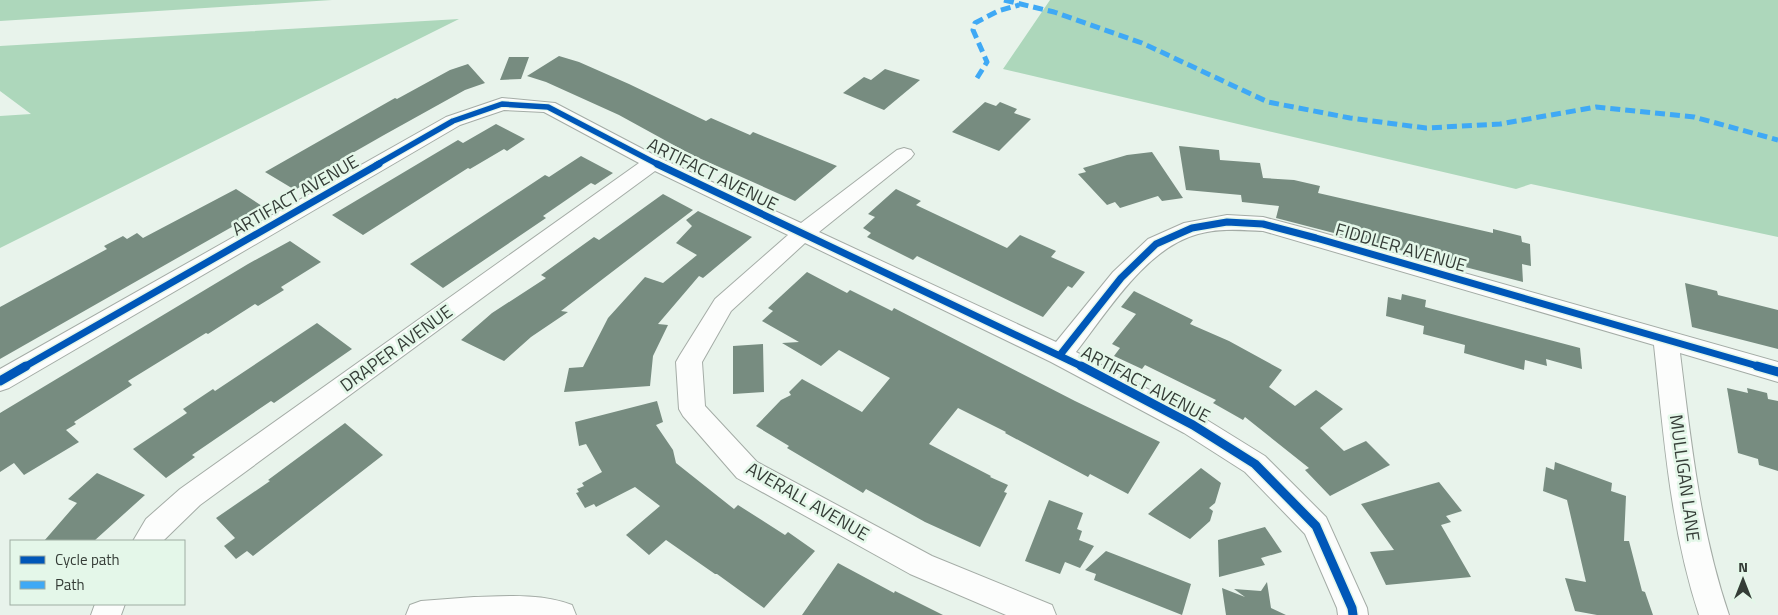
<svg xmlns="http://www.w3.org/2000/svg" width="1778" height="615" font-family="'Titillium Web',sans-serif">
	<rect width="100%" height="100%" fill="#e8f3eb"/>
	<path fill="#add7bb" d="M 0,0 L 332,0 L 0,21 Z
		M 1050,0 L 1778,0 L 1778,237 L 1531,184 L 1516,189 L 1003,69 Z
		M 459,19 L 0,248 L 0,116 L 31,114 L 0,91 L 0,46 Z"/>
	<path fill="#778c80" d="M 559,56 L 579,62 L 629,84 L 706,121 L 711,118 L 750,135 L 753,132 L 837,166 L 795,201 L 690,154 L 619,115 L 546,82 L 527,76 Z
		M 509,57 L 529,57 L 521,79 L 500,80 Z
		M 468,64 L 485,83 L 465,90 L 384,135 L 314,175 L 316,177 L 295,190 L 265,172 L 395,98 L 397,99 L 450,70 Z
		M 885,69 L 920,80 L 884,110 L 843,93 L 864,77 L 871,80 Z
		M 985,102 L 996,106 L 1000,102 L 1017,109 L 1014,113 L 1031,119 L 999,151 L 952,132 Z
		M 496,124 L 525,139 L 507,151 L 504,149 L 470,169 L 468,168 L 363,235 L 332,215 L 458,140 L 463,143 Z
		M 1179,146 L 1219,150 L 1220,160 L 1260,163 L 1263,178 L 1294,180 L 1320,186 L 1318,193 L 1493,233 L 1493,229 L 1521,236 L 1522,242 L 1530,244 L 1531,266 L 1522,264 L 1523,282 L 1276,218 L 1279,206 L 1242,202 L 1241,195 L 1186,190 Z
		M 1152,152 L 1183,198 L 1162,201 L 1158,196 L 1120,208 L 1115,202 L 1107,205 L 1078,174 L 1086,172 L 1083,168 L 1127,155 Z
		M 581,156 L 613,173 L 595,185 L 591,183 L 543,216 L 546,218 L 443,288 L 410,264 L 545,175 L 549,177 Z
		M 236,189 L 265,208 L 0,359 L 0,307 L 107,249 L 104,246 L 123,236 L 127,239 L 137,233 L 143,238 Z
		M 896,189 L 921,201 L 916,205 L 1007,248 L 1020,235 L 1056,251 L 1051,257 L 1085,272 L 1072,288 L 1068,286 L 1043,317 L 917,256 L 913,260 L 867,237 L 871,233 L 863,228 L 875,217 L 868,214 Z
		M 663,194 L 693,210 L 561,311 L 568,312 L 531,337 L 504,361 L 461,340 L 492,313 L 546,278 L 541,275 L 594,237 L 599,240 Z
		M 698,211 L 752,237 L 703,278 L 699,276 L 658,324 L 668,325 L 653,356 L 650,386 L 564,392 L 569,368 L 583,367 L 608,318 L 645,277 L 663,283 L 697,255 L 676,243 L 692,226 L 686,220 Z
		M 290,241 L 321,262 L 281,287 L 284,290 L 258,306 L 255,304 L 208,334 L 206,333 L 128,381 L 132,385 L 74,422 L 76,424 L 66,430 L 79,442 L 24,475 L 14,463 L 0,472 L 0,413 L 248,264 Z
		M 807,272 L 847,293 L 850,290 L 892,311 L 894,308 L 1075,401 L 1160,442 L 1128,494 L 1090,474 L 1088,477 L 1005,433 L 1006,432 L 958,408 L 929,444 L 991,476 L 990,477 L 1008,485 L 1004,492 L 1007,493 L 980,547 L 925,522 L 866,489 L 863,493 L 787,448 L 789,446 L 756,426 L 781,400 L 791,395 L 789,392 L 802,379 L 862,412 L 890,378 L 839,350 L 821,366 L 782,343 L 799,342 L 762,321 L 773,311 L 768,308 Z
		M 1685,283 L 1717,291 L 1718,295 L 1778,310 L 1778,349 L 1692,327 Z
		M 1134,291 L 1193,320 L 1190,324 L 1229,341 L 1282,370 L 1269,387 L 1295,406 L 1316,390 L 1343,409 L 1320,428 L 1344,451 L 1366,441 L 1390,465 L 1330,496 L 1305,470 L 1309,468 L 1245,417 L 1243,420 L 1213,403 L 1216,400 L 1145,365 L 1142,369 L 1114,356 L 1120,348 L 1112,344 L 1136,314 L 1121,307 Z
		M 1402,294 L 1426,300 L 1425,307 L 1580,348 L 1582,369 L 1546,359 L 1547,366 L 1525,360 L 1524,370 L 1464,353 L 1465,345 L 1423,334 L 1424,326 L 1386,316 L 1388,297 L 1401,300 Z
		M 317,323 L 352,349 L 274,403 L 271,401 L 192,455 L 195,457 L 166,478 L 133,449 L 187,413 L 183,409 L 213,389 L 215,391 Z
		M 763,344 L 764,392 L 733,394 L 733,346 Z
		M 1727,388 L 1748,393 L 1747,388 L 1767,393 L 1768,399 L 1778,401 L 1778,471 L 1759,465 L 1758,459 L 1738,453 Z
		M 657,401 L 663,422 L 656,425 L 673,450 L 676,463 L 734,509 L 738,505 L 785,535 L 788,532 L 815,551 L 764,608 L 717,574 L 715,574 L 666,540 L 649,555 L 626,535 L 660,506 L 635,487 L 596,507 L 594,504 L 585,508 L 576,493 L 579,492 L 577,489 L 584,486 L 582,483 L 602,472 L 586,444 L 579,446 L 575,422 Z
		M 345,423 L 383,455 L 253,556 L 247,551 L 236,559 L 224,546 L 235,538 L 216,518 L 270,481 L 268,480 Z
		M 1555,462 L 1612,483 L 1611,491 L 1626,496 L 1624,541 L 1629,541 L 1642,591 L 1645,592 L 1653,615 L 1597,615 L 1575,611 L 1565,578 L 1586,582 L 1567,500 L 1543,491 L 1546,467 L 1554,470 Z
		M 1201,468 L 1221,483 L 1215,503 L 1209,508 L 1213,511 L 1210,521 L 1190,539 L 1148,514 Z
		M 97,473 L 145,495 L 94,541 L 44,541 L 77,503 L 68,499 Z
		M 1439,482 L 1462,511 L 1446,516 L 1451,522 L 1441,525 L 1471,577 L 1386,585 L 1370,552 L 1394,550 L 1361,504 Z
		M 1049,500 L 1083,513 L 1077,529 L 1082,531 L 1079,540 L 1094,546 L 1080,568 L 1065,562 L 1060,574 L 1025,561 Z
		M 1265,527 L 1282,552 L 1261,558 L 1265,565 L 1219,577 L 1218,540 Z
		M 1106,551 L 1191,584 L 1182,615 L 1094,580 L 1096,574 L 1085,570 Z
		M 838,563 L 894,593 L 895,591 L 943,615 L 802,615 Z
		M 1267,582 L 1271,608 L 1286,615 L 1226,615 L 1222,588 L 1245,597 L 1234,589 L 1261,591 Z"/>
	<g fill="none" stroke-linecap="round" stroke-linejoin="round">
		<g stroke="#a4aca6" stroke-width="2">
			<path id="street" d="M 502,98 L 555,103 L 660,158 L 801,223 L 897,150 L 904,148 L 911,150 L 914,154 L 911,158 L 819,232 L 1056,342 L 1113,272 L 1148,239 L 1184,223 L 1227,215 L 1263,217 L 1316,231 L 1778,362 L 1778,382 L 1680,353 C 1691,442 1700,530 1729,615 L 1699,615 C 1670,527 1664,437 1654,345 L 1263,231 C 1241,230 1220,228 1198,234 C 1146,248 1108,311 1076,352 L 1202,417 L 1265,456 L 1326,517 L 1367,608 L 1368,615 L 1338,615 L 1337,608 L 1305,534 L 1245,472 L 1184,433 L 1051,362 L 805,243 L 731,311 L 702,362 L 705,406 L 757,462 L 932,556 L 1052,605 L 1056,615 L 1006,615 L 910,574 L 737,478 L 683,416 L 679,409 L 676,362 L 680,355 L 715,299 L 788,235 L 655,171 L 200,505 L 163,541 L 133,541 L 146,519 L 180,489 L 639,163 L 544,112 L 504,110 L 460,125 L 9,388 L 0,391 L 0,369 L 446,117 Z
				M 474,597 C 505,596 542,593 572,605 L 576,615 L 406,615 L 410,605 L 421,601 Z
				M 95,604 L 125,604 L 121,615 L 91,615 Z"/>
		</g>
		<use href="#street" fill="#fcfdfc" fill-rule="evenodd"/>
		<path stroke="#3fa9f5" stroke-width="5" stroke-dasharray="10 5" stroke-linecap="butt" d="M 1004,0 L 1054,12 L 1142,43 L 1268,102 L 1350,118 L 1426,128 L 1500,124 L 1596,107 L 1694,117 L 1778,140
			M 977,78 L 987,62 L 973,30 L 975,23 L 998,11 L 1019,5"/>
		<g stroke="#e4f7e9" stroke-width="8">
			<path id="cycleway-far2" d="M 376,165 L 453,121 L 502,104 L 548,107 L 659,165"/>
		</g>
		<g stroke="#e4f7e9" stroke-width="10">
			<path id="cycleway-far1" d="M 657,164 L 1083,367
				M 1060,355 L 1121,278 L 1156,244 L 1192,228 L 1227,222 L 1263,224 L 1316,238 L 1761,367
				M 24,367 L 379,164"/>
		</g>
		<g stroke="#e4f7e9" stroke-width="12">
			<path id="cycleway" d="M 1081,366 L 1193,425 L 1255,464 L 1316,526 L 1352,608 L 1353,615
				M 1757,366 L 1778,372
				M 0,381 L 26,366"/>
		</g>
		<use href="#cycleway-far2" stroke="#0057b8" stroke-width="5.5"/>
		<use href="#cycleway-far1" stroke="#0057b8" stroke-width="7"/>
		<use href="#cycleway" stroke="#0057b8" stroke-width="9"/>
	</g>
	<g text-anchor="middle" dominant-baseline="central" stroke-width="5" stroke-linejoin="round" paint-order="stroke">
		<g font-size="18" fill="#353d37" stroke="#e4f7e9">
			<text transform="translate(713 174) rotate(26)">ARTIFACT AVENUE</text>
			<text transform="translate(295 195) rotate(-30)">ARTIFACT AVENUE</text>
			<text transform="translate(1401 247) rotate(16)">FIDDLER AVENUE</text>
			<text transform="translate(396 348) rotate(-36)">DRAPER AVENUE</text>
			<text transform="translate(1146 384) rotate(28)">ARTIFACT AVENUE</text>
			<text transform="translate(1685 478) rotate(82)">MULLIGAN LANE</text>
			<text transform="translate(808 501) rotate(30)">AVERALL AVENUE</text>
		</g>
	</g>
	<rect x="10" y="540" width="175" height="65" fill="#e4f7e9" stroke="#9eada2"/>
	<rect x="20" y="556" width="25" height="8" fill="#0057b8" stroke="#9eada2"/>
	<text x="55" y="565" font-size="15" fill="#353d37">Cycle path</text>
	<rect x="20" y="581" width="25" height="8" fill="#3fa9f5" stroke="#9eada2"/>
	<text x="55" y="590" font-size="15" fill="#353d37">Path</text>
	<g transform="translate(1743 580)" stroke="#e4f7e9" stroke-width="4" paint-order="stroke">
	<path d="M0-4L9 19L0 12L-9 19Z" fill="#353d37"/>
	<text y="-8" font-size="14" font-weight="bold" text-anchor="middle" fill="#353d37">N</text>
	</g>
</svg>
